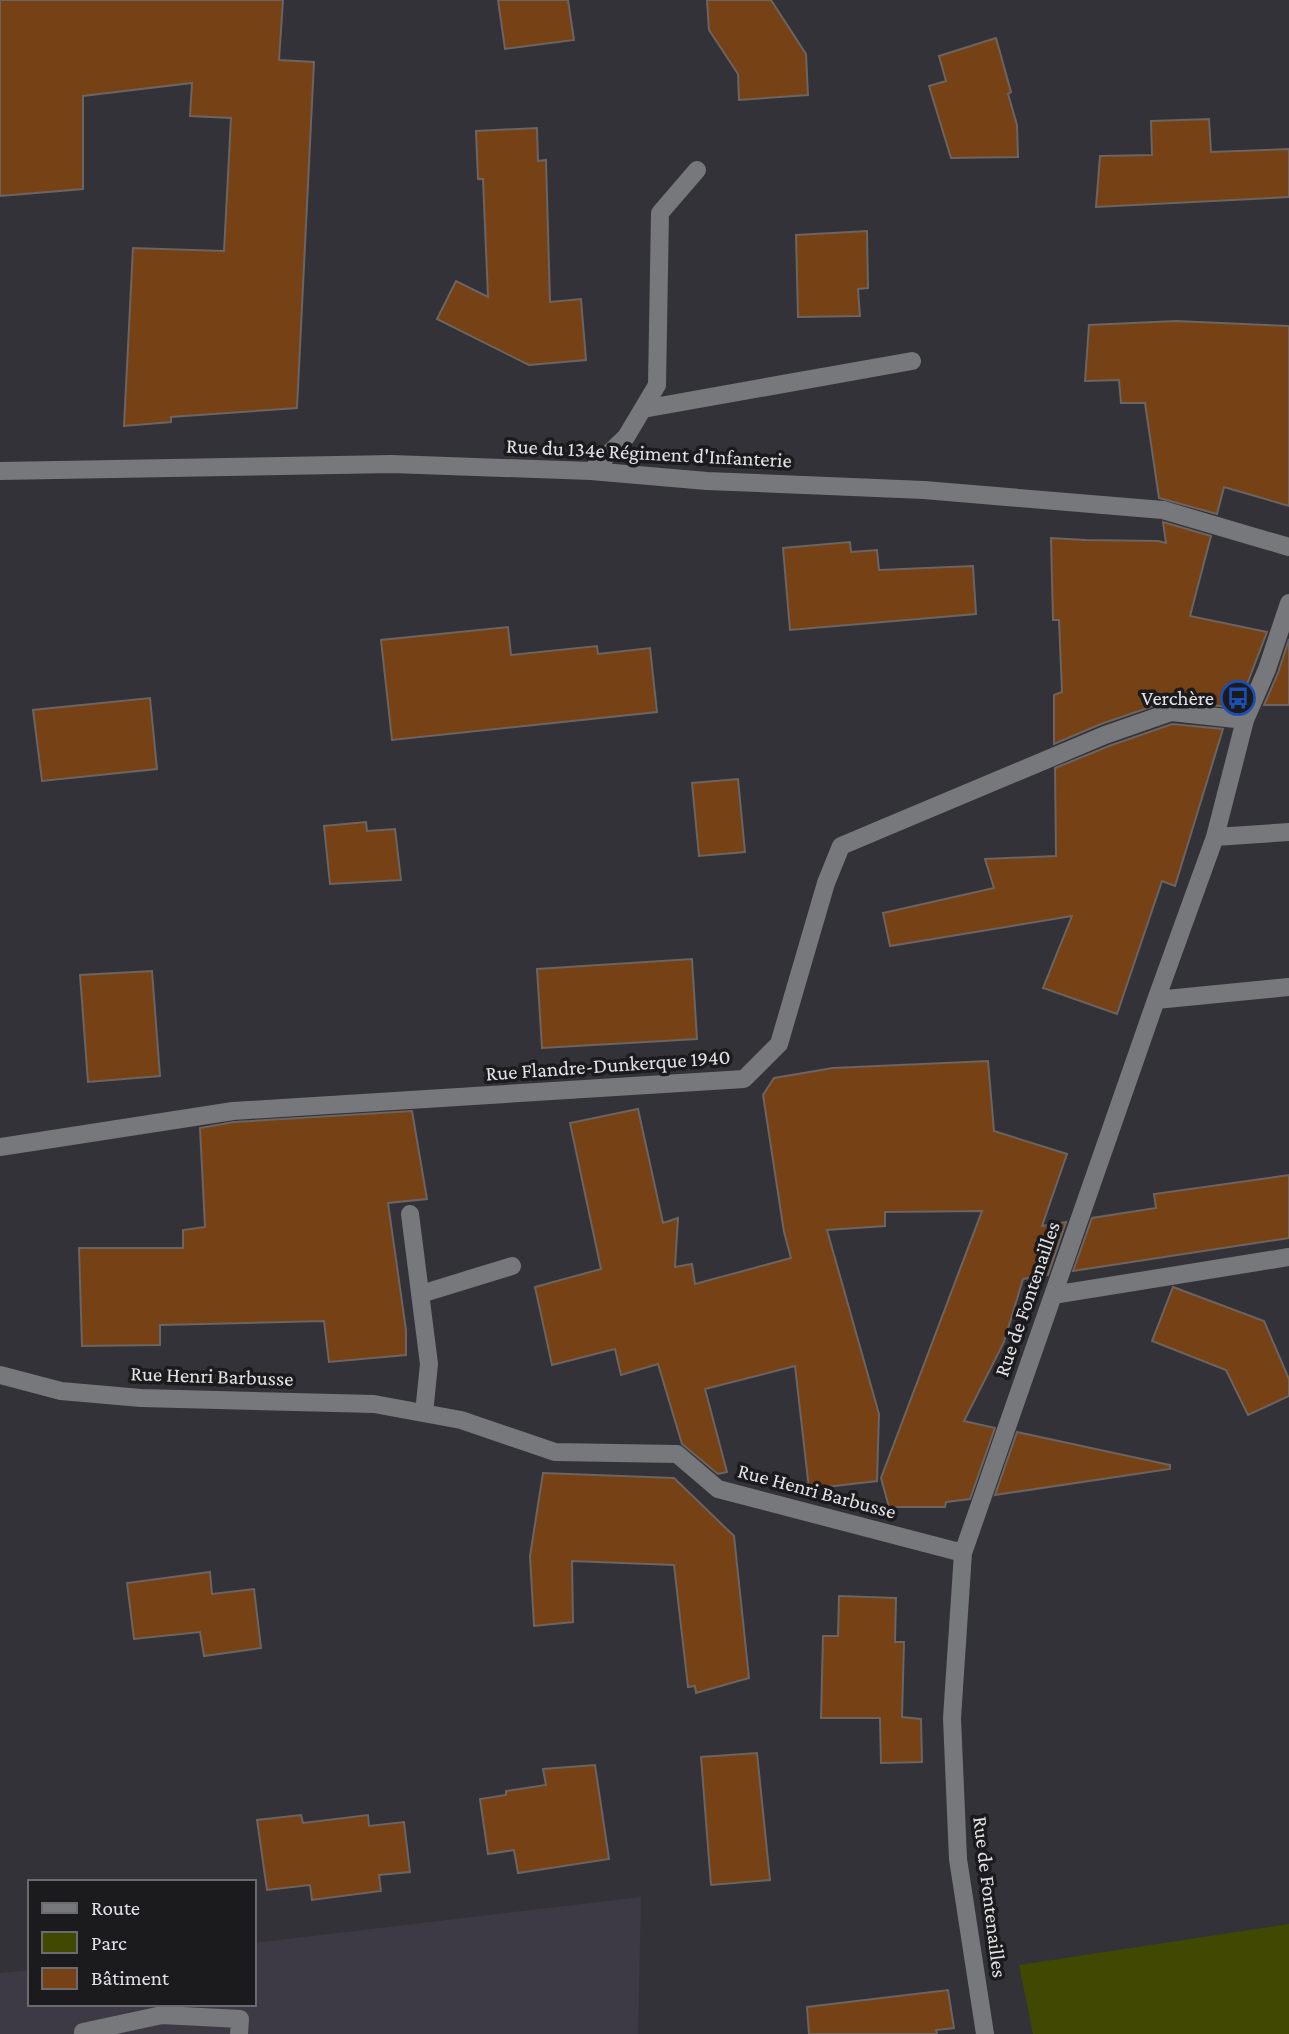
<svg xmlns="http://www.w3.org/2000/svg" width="1289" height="2034" font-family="'Crimson Pro',serif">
	<rect width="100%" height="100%" fill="#333238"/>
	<path fill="#3d3a46" d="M 641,1897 L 638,2034 L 0,2034 L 0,1973 L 30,1970 L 30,2004 L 254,2004 L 254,1943 Z"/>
	<path fill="#404802" d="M 1289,1924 L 1289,2034 L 1033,2034 L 1019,1965 Z"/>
	<path fill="#764115" stroke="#6b6460" stroke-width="2" d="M 0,0 L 283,0 L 279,60 L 314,62 L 297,408 L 171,417 L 171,422 L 124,426 L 133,248 L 224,251 L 231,118 L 190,116 L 192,83 L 83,96 L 83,189 L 0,196 Z
		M 498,0 L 568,0 L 574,40 L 505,49 Z
		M 707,0 L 771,0 L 806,54 L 808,95 L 739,100 L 738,74 L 709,30 Z
		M 996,38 L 1011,92 L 1008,94 L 1017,125 L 1018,157 L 951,158 L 929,86 L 946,81 L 939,56 Z
		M 1209,119 L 1211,152 L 1289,149 L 1289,197 L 1096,207 L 1100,156 L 1152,155 L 1151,121 Z
		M 537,128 L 538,161 L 546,160 L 550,302 L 581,299 L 586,360 L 529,365 L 437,319 L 456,281 L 488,297 L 483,179 L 478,179 L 476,131 Z
		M 867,231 L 868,288 L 858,289 L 860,316 L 798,317 L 796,235 Z
		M 1176,321 L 1289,326 L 1289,506 L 1224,487 L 1217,514 L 1159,498 L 1145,403 L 1121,403 L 1119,380 L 1085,381 L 1089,325 Z
		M 1163,522 L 1211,536 L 1190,616 L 1267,632 L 1239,705 L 1230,707 L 1168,701 L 1101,724 L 1054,744 L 1054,695 L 1062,692 L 1059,620 L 1053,620 L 1051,538 L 1086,540 L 1158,541 L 1166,543 Z
		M 850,542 L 851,552 L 877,550 L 879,570 L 973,566 L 976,614 L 790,630 L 783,548 Z
		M 508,627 L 511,655 L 597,646 L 598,654 L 650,648 L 657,712 L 392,740 L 381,640 Z
		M 1289,639 L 1289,705 L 1264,705 L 1278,673 Z
		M 150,698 L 157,769 L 42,781 L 33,710 Z
		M 1172,724 L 1223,729 L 1175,886 L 1162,881 L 1117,1014 L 1043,988 L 1072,916 L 890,946 L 883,913 L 994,888 L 985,859 L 1056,856 L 1055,768 L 1109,746 Z
		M 738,779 L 745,852 L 699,856 L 692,783 Z
		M 366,822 L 367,831 L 395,829 L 401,880 L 330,884 L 324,826 Z
		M 692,959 L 697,1039 L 542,1048 L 537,969 Z
		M 152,971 L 160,1076 L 88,1082 L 80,975 Z
		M 988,1061 L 994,1131 L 1067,1154 L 1042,1226 L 1066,1222 L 1048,1275 L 1023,1279 L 1004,1342 L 964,1421 L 995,1428 L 970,1499 L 946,1502 L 945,1507 L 889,1507 L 881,1478 L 982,1211 L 885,1212 L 885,1226 L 827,1230 L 879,1414 L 877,1481 L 809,1489 L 795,1366 L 705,1389 L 727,1472 L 718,1474 L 682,1444 L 658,1364 L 621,1375 L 615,1349 L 552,1365 L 535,1287 L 601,1269 L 570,1123 L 638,1109 L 663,1223 L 678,1218 L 675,1267 L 692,1264 L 695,1284 L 791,1258 L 784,1232 L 763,1095 L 774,1078 L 833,1068 Z
		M 412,1111 L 427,1199 L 388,1203 L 406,1330 L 406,1355 L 329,1362 L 324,1321 L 160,1325 L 160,1345 L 82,1346 L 79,1248 L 183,1248 L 183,1230 L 205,1227 L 200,1128 L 234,1122 Z
		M 1289,1175 L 1289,1238 L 1073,1271 L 1092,1218 L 1156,1208 L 1154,1194 Z
		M 1173,1287 L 1264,1321 L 1289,1379 L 1289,1396 L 1248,1415 L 1226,1370 L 1152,1341 Z
		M 1017,1432 L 1170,1465 L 1170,1469 L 995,1495 Z
		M 543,1473 L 674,1478 L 734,1536 L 749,1678 L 696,1693 L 695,1686 L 688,1687 L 674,1565 L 572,1561 L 573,1622 L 534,1626 L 530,1556 Z
		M 210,1572 L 212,1594 L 254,1589 L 261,1648 L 204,1656 L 200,1632 L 134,1639 L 127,1583 Z
		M 839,1596 L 896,1598 L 895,1642 L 904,1642 L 902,1717 L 921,1719 L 922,1762 L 881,1763 L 880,1718 L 821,1718 L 823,1636 L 838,1636 Z
		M 757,1753 L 770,1880 L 711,1885 L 701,1757 Z
		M 595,1765 L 609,1859 L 518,1873 L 514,1850 L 488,1854 L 480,1799 L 506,1795 L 506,1791 L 546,1785 L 543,1769 Z
		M 301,1815 L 303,1823 L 368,1815 L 369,1826 L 404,1822 L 410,1872 L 379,1875 L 381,1891 L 312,1900 L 310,1885 L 267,1890 L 257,1820 Z
		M 948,1990 L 954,2028 L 936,2030 L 937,2034 L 809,2034 L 807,2007 Z"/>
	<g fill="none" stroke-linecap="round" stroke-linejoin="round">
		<path stroke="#77787b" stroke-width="18" d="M 643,409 L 912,361
			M 0,471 L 392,464 L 591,471 L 707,481 L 924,490 L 1163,510 L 1289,547
			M 591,471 L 626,437 L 657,385 L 660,213 L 697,170
			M 1215,837 L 1289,832
			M 1156,1000 L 1289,987
			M 0,1147 L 233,1111 L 744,1079 L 779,1044 L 826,883 L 841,846 L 1105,735 L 1171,712 L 1245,720
			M 410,1214 L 429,1364 L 424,1413
			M 421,1294 L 512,1266
			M 1053,1295 L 1289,1257
			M 0,1375 L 61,1391 L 141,1398 L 374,1404 L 461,1420 L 555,1452 L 677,1454 L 718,1489 L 963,1553
			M 83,2034 L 83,2032 L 162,2015 L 240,2019 L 239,2034
			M 985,2034 L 958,1859 L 952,1718 L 963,1553 L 1156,1000 L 1215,837 L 1245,720 L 1267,669 L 1289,603"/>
	</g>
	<defs>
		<g id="bus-ring" transform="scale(1.75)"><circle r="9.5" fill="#1b1a1d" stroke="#1a4fb4" stroke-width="1.5"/><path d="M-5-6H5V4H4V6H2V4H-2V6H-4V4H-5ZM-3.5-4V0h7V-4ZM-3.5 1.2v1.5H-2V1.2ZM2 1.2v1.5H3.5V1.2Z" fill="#1a4fb4"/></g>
	</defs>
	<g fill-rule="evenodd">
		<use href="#bus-ring" x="1238" y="698"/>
	</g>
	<g text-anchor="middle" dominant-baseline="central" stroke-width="7" stroke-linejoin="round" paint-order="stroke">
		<g font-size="21" fill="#e3e3e7" stroke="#1b1a1d">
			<text transform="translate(649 453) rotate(3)">Rue du 134e Régiment d'Infanterie</text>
			<text transform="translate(608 1065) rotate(-4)">Rue Flandre-Dunkerque 1940</text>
			<text transform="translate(1027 1299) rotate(-71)">Rue de Fontenailles</text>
			<text transform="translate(212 1376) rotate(2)">Rue Henri Barbusse</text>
			<text transform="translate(817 1491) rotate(15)">Rue Henri Barbusse</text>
			<text transform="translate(990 1897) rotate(83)">Rue de Fontenailles</text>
		</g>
		<g font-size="21" fill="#e3e3e7" stroke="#1b1a1d" text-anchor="end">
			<text x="1214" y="698">Verchère</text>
		</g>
	</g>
	<rect x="28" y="1880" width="228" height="126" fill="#1b1a1d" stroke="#6b6a6e" stroke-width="2"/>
	<rect x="42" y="1903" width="35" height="10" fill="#77787b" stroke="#6b6a6e" stroke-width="2"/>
	<text x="91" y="1915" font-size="21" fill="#e3e3e7">Route</text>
	<rect x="42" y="1932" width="35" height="21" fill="#404802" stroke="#6b6a6e" stroke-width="2"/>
	<text x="91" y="1950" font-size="21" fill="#e3e3e7">Parc</text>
	<rect x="42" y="1968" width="35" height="21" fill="#764115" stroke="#6b6a6e" stroke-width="2"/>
	<text x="91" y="1985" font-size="21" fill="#e3e3e7">Bâtiment</text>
</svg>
